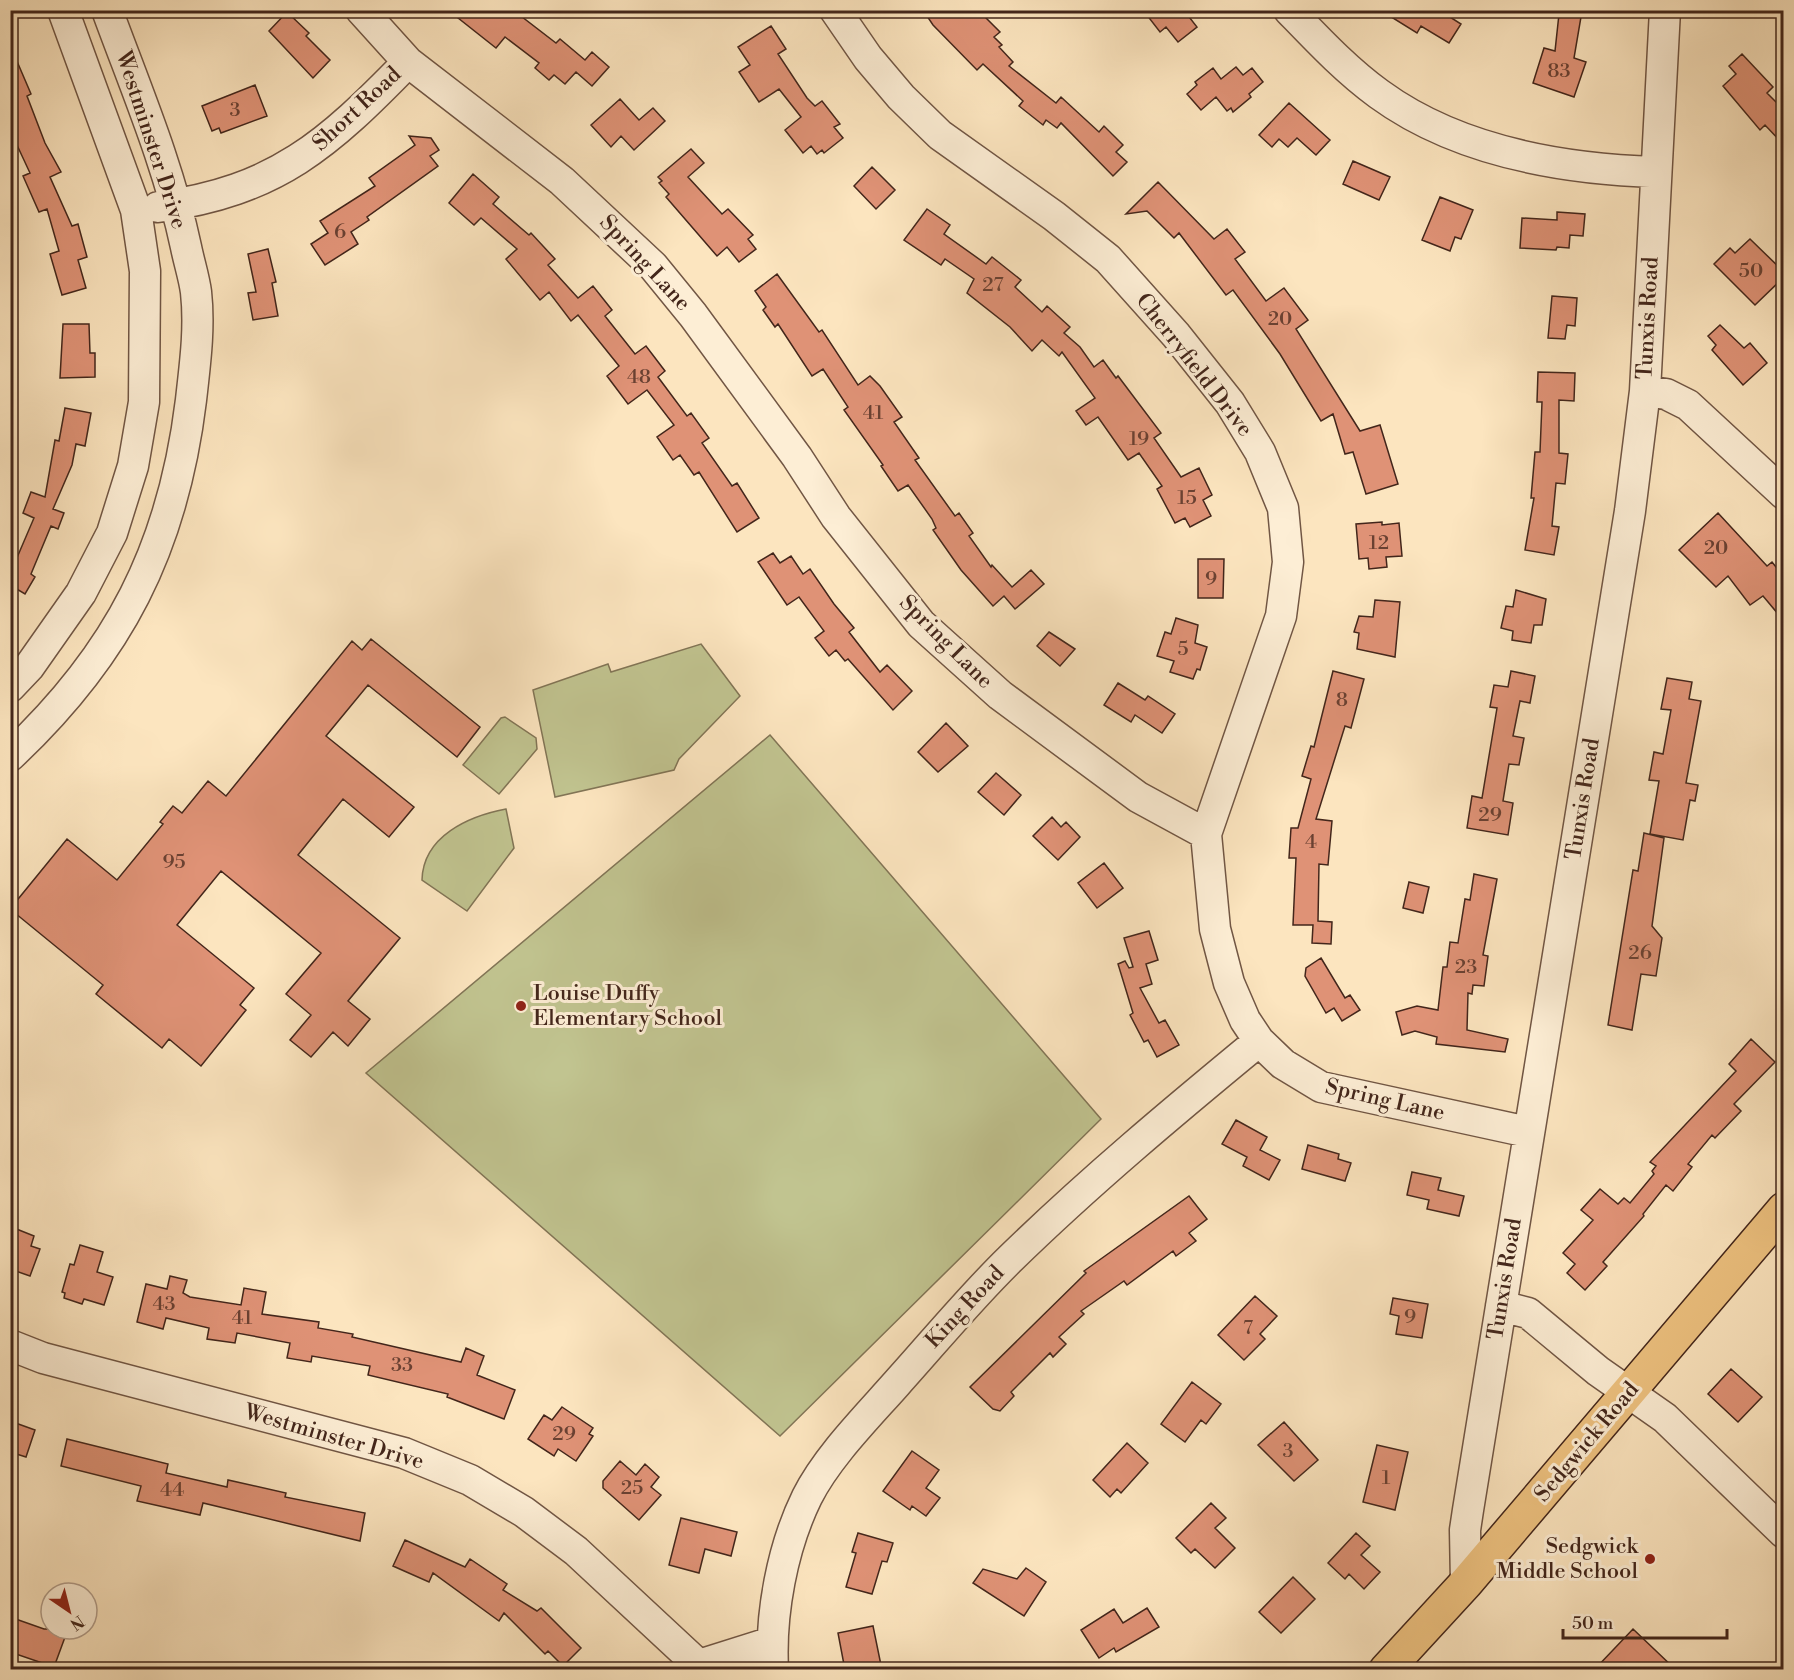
<svg xmlns="http://www.w3.org/2000/svg" width="1794" height="1680" font-family="'Libre Bodoni',serif">
	<rect width="100%" height="100%" fill="#fce5bf"/>
	<filter id="stains"><feTurbulence type="fractalNoise" baseFrequency=".00333" numOctaves="4"/><feColorMatrix values="0 0 0 0 .2 0 0 0 0 .09 0 0 0 0 .02 0 0 0 .5 -.17"/></filter>
	<radialGradient id="worn" r=".72"><stop offset=".6" stop-color="#630" stop-opacity="0"/><stop offset="1" stop-color="#630" stop-opacity=".3"/></radialGradient>
	<path fill="#c1c490" stroke="#827556" stroke-width="1.5" d="M 701,644 L 740,696 L 679,759 L 674,770 L 555,797 L 533,690 L 608,664 L 611,672 Z
		M 505,717 L 536,738 L 537,749 L 499,794 L 463,765 L 501,718 Z
		M 770,735 L 1101,1119 L 780,1436 L 366,1073 Z
		M 506,809 L 514,848 L 467,911 L 422,880 C 423,836 469,816 506,809 Z"/>
	<path fill="#df9276" stroke="#43261b" stroke-width="1.5" d="M 448,10 L 513,10 L 556,43 L 560,39 L 585,60 L 592,52 L 609,67 L 592,86 L 576,72 L 565,84 L 554,75 L 549,80 L 535,68 L 539,63 L 505,37 L 496,48 Z
		M 923,10 L 978,10 L 1000,32 L 994,37 L 1002,45 L 999,47 L 1013,62 L 1009,66 L 1056,103 L 1061,97 L 1099,132 L 1104,126 L 1123,145 L 1116,152 L 1127,162 L 1113,176 L 1061,123 L 1057,128 L 1046,120 L 1043,125 L 1019,106 L 1023,101 L 983,64 L 977,70 L 933,25 Z
		M 1143,10 L 1189,10 L 1186,13 L 1197,27 L 1178,42 L 1166,27 L 1160,32 Z
		M 1380,10 L 1439,10 L 1461,24 L 1449,43 L 1421,26 L 1417,33 Z
		M 287,12 L 309,33 L 306,36 L 330,60 L 313,78 L 269,31 Z
		M 1559,14 L 1581,17 L 1574,58 L 1586,62 L 1574,97 L 1533,83 L 1544,48 L 1555,51 Z
		M 771,26 L 786,49 L 778,54 L 807,98 L 815,106 L 822,101 L 840,124 L 834,127 L 843,138 L 824,153 L 822,150 L 817,154 L 811,146 L 803,153 L 785,130 L 801,117 L 779,89 L 759,102 L 739,72 L 750,65 L 738,47 Z
		M 10,45 L 31,94 L 27,96 L 45,143 L 61,172 L 50,177 L 72,226 L 78,224 L 87,257 L 78,260 L 86,288 L 62,295 L 50,254 L 59,251 L 47,209 L 39,212 L 23,176 L 30,173 L 10,130 Z
		M 1742,54 L 1773,87 L 1767,93 L 1784,110 L 1784,145 L 1765,125 L 1760,130 L 1723,86 L 1736,74 L 1729,66 Z
		M 1236,67 L 1243,75 L 1252,68 L 1263,82 L 1249,94 L 1251,97 L 1233,112 L 1231,108 L 1227,111 L 1216,97 L 1201,110 L 1187,94 L 1197,85 L 1195,82 L 1213,68 L 1221,79 Z
		M 255,85 L 267,116 L 221,133 L 219,128 L 212,131 L 202,106 Z
		M 620,99 L 639,120 L 653,108 L 665,121 L 634,150 L 621,136 L 611,147 L 591,125 Z
		M 1289,103 L 1330,140 L 1316,155 L 1297,138 L 1288,147 L 1279,139 L 1272,147 L 1259,135 Z
		M 409,136 L 431,138 L 439,150 L 430,156 L 438,166 L 367,217 L 369,220 L 351,232 L 358,244 L 325,265 L 311,244 L 328,233 L 320,221 L 375,186 L 369,178 L 415,145 Z
		M 691,149 L 704,163 L 688,177 L 722,214 L 728,209 L 753,235 L 748,239 L 756,249 L 739,262 L 727,247 L 717,256 L 666,197 L 669,194 L 659,183 L 662,181 L 658,177 Z
		M 1353,161 L 1390,177 L 1379,200 L 1343,184 Z
		M 872,167 L 895,190 L 876,209 L 854,186 Z
		M 473,174 L 499,197 L 493,204 L 529,235 L 531,233 L 555,259 L 548,265 L 578,298 L 593,286 L 612,310 L 605,316 L 635,354 L 646,346 L 665,371 L 658,377 L 687,416 L 691,413 L 709,438 L 702,443 L 732,486 L 737,483 L 759,518 L 737,532 L 699,472 L 694,475 L 680,455 L 673,460 L 657,437 L 674,425 L 647,390 L 628,404 L 607,376 L 619,366 L 578,315 L 571,321 L 549,292 L 540,300 L 506,259 L 517,249 L 481,218 L 474,225 L 449,203 Z
		M 1158,182 L 1214,239 L 1227,229 L 1245,252 L 1235,259 L 1266,301 L 1284,288 L 1308,320 L 1296,329 L 1360,431 L 1380,425 L 1398,484 L 1366,494 L 1353,452 L 1345,454 L 1333,414 L 1321,421 L 1280,354 L 1233,290 L 1226,295 L 1179,233 L 1174,238 L 1147,211 L 1126,214 Z
		M 1440,197 L 1473,210 L 1461,239 L 1455,237 L 1450,251 L 1422,240 Z
		M 927,209 L 950,225 L 944,234 L 986,264 L 992,257 L 1021,280 L 1015,287 L 1042,312 L 1047,306 L 1070,327 L 1064,333 L 1080,347 L 1094,367 L 1103,360 L 1116,378 L 1118,376 L 1161,433 L 1154,438 L 1181,477 L 1199,468 L 1212,495 L 1203,500 L 1211,516 L 1190,527 L 1185,518 L 1175,523 L 1157,489 L 1162,486 L 1139,453 L 1128,460 L 1098,417 L 1086,425 L 1076,411 L 1095,398 L 1062,352 L 1059,356 L 1042,340 L 1032,351 L 1010,327 L 967,293 L 974,279 L 945,259 L 941,265 L 904,240 Z
		M 1557,212 L 1585,214 L 1583,236 L 1570,235 L 1569,248 L 1557,247 L 1556,250 L 1520,248 L 1522,218 L 1557,220 Z
		M 1750,239 L 1784,272 L 1784,277 L 1755,305 L 1714,264 L 1730,248 L 1735,253 Z
		M 268,249 L 276,282 L 272,283 L 278,316 L 253,320 L 248,293 L 256,292 L 248,254 Z
		M 777,274 L 819,332 L 822,330 L 858,385 L 870,376 L 880,386 L 902,417 L 894,422 L 919,458 L 915,460 L 955,516 L 959,513 L 973,533 L 969,536 L 991,567 L 992,565 L 1012,587 L 1031,570 L 1044,584 L 1015,609 L 1004,596 L 993,606 L 961,570 L 933,530 L 936,528 L 932,519 L 908,485 L 898,491 L 881,466 L 883,465 L 844,410 L 848,407 L 823,369 L 812,376 L 778,324 L 775,327 L 763,310 L 766,307 L 755,291 Z
		M 1552,296 L 1577,298 L 1575,326 L 1567,325 L 1565,339 L 1548,338 Z
		M 63,324 L 89,324 L 90,353 L 95,353 L 95,377 L 60,378 Z
		M 1720,325 L 1744,348 L 1750,343 L 1767,363 L 1743,385 L 1712,350 L 1716,345 L 1708,336 Z
		M 1538,372 L 1575,373 L 1574,401 L 1559,400 L 1559,453 L 1568,454 L 1565,484 L 1556,483 L 1552,526 L 1559,527 L 1554,555 L 1525,550 L 1534,498 L 1531,498 L 1535,452 L 1540,452 L 1542,402 L 1537,402 Z
		M 65,408 L 91,413 L 85,446 L 76,444 L 72,465 L 53,509 L 64,513 L 58,529 L 51,526 L 31,574 L 35,577 L 25,594 L 10,585 L 10,574 L 34,518 L 23,513 L 31,492 L 45,497 L 55,440 L 59,441 Z
		M 1718,513 L 1767,566 L 1772,562 L 1784,577 L 1784,621 L 1763,596 L 1750,605 L 1728,576 L 1716,587 L 1679,550 Z
		M 1382,522 L 1382,525 L 1399,523 L 1402,556 L 1386,557 L 1387,567 L 1369,569 L 1368,558 L 1359,559 L 1356,524 Z
		M 773,553 L 780,563 L 791,556 L 803,574 L 810,569 L 834,604 L 854,628 L 849,632 L 880,672 L 887,665 L 912,691 L 893,710 L 848,659 L 845,661 L 836,650 L 829,656 L 815,638 L 824,631 L 799,597 L 787,605 L 758,562 Z
		M 1198,559 L 1224,559 L 1223,598 L 1198,598 Z
		M 1516,590 L 1546,599 L 1542,625 L 1534,625 L 1531,643 L 1512,640 L 1513,631 L 1501,628 L 1506,606 L 1513,607 Z
		M 1375,600 L 1400,602 L 1395,657 L 1357,649 L 1359,633 L 1354,632 L 1359,616 L 1373,617 Z
		M 1176,618 L 1198,625 L 1195,643 L 1207,647 L 1200,670 L 1197,669 L 1193,679 L 1170,672 L 1174,661 L 1157,656 L 1165,632 L 1171,634 Z
		M 1049,632 L 1075,649 L 1060,666 L 1037,646 Z
		M 371,639 L 480,727 L 457,757 L 368,685 L 326,736 L 414,807 L 389,837 L 343,799 L 298,855 L 400,938 L 348,1001 L 370,1019 L 348,1046 L 333,1032 L 311,1057 L 290,1040 L 311,1015 L 286,994 L 321,953 L 221,871 L 177,925 L 254,988 L 240,1005 L 246,1010 L 201,1066 L 169,1039 L 162,1048 L 96,994 L 103,985 L 10,909 L 67,839 L 117,880 L 163,824 L 160,822 L 173,806 L 182,813 L 208,781 L 226,796 L 352,641 L 362,650 Z
		M 1333,671 L 1364,679 L 1351,728 L 1345,726 L 1316,819 L 1332,821 L 1328,865 L 1319,864 L 1318,921 L 1332,922 L 1331,944 L 1312,943 L 1313,925 L 1293,925 L 1296,858 L 1289,858 L 1291,828 L 1298,828 L 1311,779 L 1302,776 L 1311,746 L 1314,747 Z
		M 1511,671 L 1535,676 L 1530,703 L 1520,701 L 1513,736 L 1524,738 L 1519,765 L 1509,764 L 1503,801 L 1513,803 L 1508,835 L 1467,828 L 1472,796 L 1482,798 L 1497,708 L 1490,707 L 1494,685 L 1508,687 Z
		M 1667,678 L 1692,682 L 1689,699 L 1701,701 L 1686,783 L 1698,785 L 1695,801 L 1690,800 L 1683,840 L 1650,834 L 1659,781 L 1649,780 L 1654,752 L 1663,754 L 1671,710 L 1661,709 Z
		M 1118,683 L 1145,700 L 1148,696 L 1175,714 L 1162,733 L 1135,715 L 1131,722 L 1104,705 Z
		M 946,723 L 968,746 L 938,772 L 918,752 Z
		M 996,773 L 1021,795 L 1004,815 L 978,792 Z
		M 1052,817 L 1061,827 L 1066,822 L 1080,837 L 1058,860 L 1033,836 Z
		M 1644,833 L 1664,838 L 1652,926 L 1662,938 L 1656,976 L 1641,974 L 1632,1030 L 1608,1025 L 1633,870 L 1638,871 Z
		M 1104,863 L 1123,888 L 1097,908 L 1078,883 Z
		M 1474,874 L 1497,879 L 1483,955 L 1488,956 L 1484,986 L 1473,985 L 1472,994 L 1468,993 L 1467,1030 L 1508,1039 L 1505,1052 L 1436,1044 L 1437,1037 L 1415,1031 L 1402,1035 L 1396,1012 L 1417,1006 L 1438,1010 L 1443,967 L 1447,967 L 1450,942 L 1458,943 L 1465,899 L 1470,900 Z
		M 1409,882 L 1429,887 L 1423,913 L 1403,908 Z
		M 1149,931 L 1158,960 L 1146,964 L 1152,984 L 1140,988 L 1159,1023 L 1165,1020 L 1179,1045 L 1157,1057 L 1148,1040 L 1144,1042 L 1130,1015 L 1133,1013 L 1118,964 L 1125,961 L 1129,968 L 1133,967 L 1124,938 Z
		M 1321,958 L 1345,998 L 1350,995 L 1360,1010 L 1342,1021 L 1334,1008 L 1326,1013 L 1305,976 L 1306,968 Z
		M 1751,1039 L 1775,1062 L 1734,1104 L 1741,1111 L 1715,1138 L 1712,1135 L 1688,1164 L 1692,1167 L 1673,1191 L 1666,1185 L 1643,1214 L 1644,1216 L 1603,1262 L 1607,1266 L 1585,1290 L 1567,1273 L 1575,1264 L 1563,1253 L 1593,1220 L 1581,1210 L 1600,1189 L 1618,1204 L 1624,1198 L 1630,1203 L 1654,1174 L 1652,1171 L 1656,1166 L 1650,1162 L 1736,1071 L 1729,1064 Z
		M 1236,1120 L 1267,1137 L 1260,1150 L 1280,1160 L 1269,1180 L 1243,1166 L 1247,1157 L 1222,1144 Z
		M 1308,1145 L 1339,1154 L 1338,1159 L 1351,1163 L 1345,1181 L 1302,1169 Z
		M 1412,1172 L 1441,1178 L 1438,1190 L 1464,1196 L 1459,1216 L 1427,1209 L 1429,1200 L 1407,1195 Z
		M 1189,1196 L 1207,1219 L 1189,1233 L 1196,1241 L 1176,1256 L 1173,1251 L 1127,1285 L 1124,1281 L 1081,1311 L 1084,1314 L 1059,1337 L 1066,1344 L 1053,1357 L 1050,1353 L 1011,1392 L 1014,1396 L 1000,1411 L 993,1409 L 970,1387 L 1086,1273 L 1084,1271 Z
		M 14,1228 L 34,1236 L 31,1246 L 40,1249 L 30,1276 L 10,1269 L 10,1239 Z
		M 80,1245 L 103,1252 L 97,1272 L 113,1277 L 104,1305 L 84,1299 L 82,1304 L 64,1298 L 65,1293 L 62,1292 L 70,1264 L 74,1265 Z
		M 170,1276 L 187,1280 L 183,1293 L 190,1297 L 241,1305 L 244,1288 L 266,1292 L 262,1314 L 319,1322 L 318,1328 L 353,1334 L 352,1337 L 461,1362 L 466,1348 L 484,1356 L 477,1375 L 515,1390 L 504,1419 L 447,1397 L 448,1394 L 368,1375 L 370,1366 L 312,1356 L 311,1362 L 287,1358 L 290,1343 L 237,1333 L 235,1343 L 207,1339 L 209,1328 L 166,1318 L 163,1329 L 137,1322 L 146,1284 L 167,1289 Z
		M 1255,1296 L 1277,1316 L 1260,1334 L 1265,1339 L 1244,1360 L 1218,1335 Z
		M 1393,1298 L 1428,1304 L 1422,1338 L 1396,1334 L 1399,1316 L 1390,1314 Z
		M 1731,1369 L 1762,1397 L 1738,1422 L 1708,1394 Z
		M 1192,1382 L 1221,1404 L 1206,1424 L 1201,1420 L 1185,1442 L 1161,1424 Z
		M 562,1407 L 593,1428 L 589,1434 L 593,1436 L 576,1461 L 558,1449 L 554,1456 L 528,1439 L 544,1415 L 552,1420 Z
		M 10,1421 L 35,1430 L 26,1457 L 10,1452 Z
		M 1284,1422 L 1318,1460 L 1294,1481 L 1258,1445 Z
		M 67,1439 L 168,1464 L 166,1473 L 227,1487 L 228,1480 L 286,1493 L 285,1497 L 365,1513 L 360,1541 L 203,1503 L 200,1515 L 137,1501 L 141,1486 L 61,1466 Z
		M 1127,1443 L 1148,1463 L 1121,1493 L 1117,1489 L 1110,1497 L 1093,1480 Z
		M 1377,1445 L 1408,1452 L 1395,1510 L 1363,1502 Z
		M 912,1451 L 939,1470 L 926,1488 L 940,1498 L 926,1516 L 912,1506 L 910,1510 L 883,1491 Z
		M 620,1461 L 636,1475 L 645,1464 L 659,1477 L 651,1487 L 661,1495 L 639,1520 L 603,1488 L 603,1481 Z
		M 1211,1503 L 1226,1518 L 1215,1528 L 1235,1548 L 1215,1568 L 1195,1549 L 1191,1553 L 1176,1538 Z
		M 681,1518 L 737,1532 L 731,1556 L 705,1549 L 699,1573 L 669,1565 Z
		M 858,1533 L 893,1543 L 887,1562 L 882,1561 L 872,1594 L 846,1587 L 856,1553 L 852,1552 Z
		M 1356,1533 L 1370,1546 L 1361,1555 L 1380,1572 L 1364,1589 L 1349,1574 L 1345,1579 L 1328,1563 Z
		M 405,1540 L 465,1567 L 470,1559 L 507,1584 L 503,1590 L 537,1611 L 541,1608 L 581,1648 L 563,1666 L 548,1651 L 545,1654 L 504,1613 L 499,1621 L 433,1573 L 429,1582 L 393,1566 Z
		M 1026,1568 L 1046,1582 L 1024,1616 L 973,1583 L 983,1569 L 1017,1579 Z
		M 1293,1577 L 1315,1599 L 1281,1633 L 1259,1612 Z
		M 1147,1608 L 1159,1627 L 1116,1652 L 1114,1648 L 1099,1658 L 1081,1630 L 1114,1609 L 1123,1623 Z
		M 10,1617 L 44,1629 L 68,1629 L 54,1667 L 10,1652 Z
		M 873,1626 L 882,1670 L 845,1670 L 838,1633 Z
		M 1633,1629 L 1676,1670 L 1594,1670 Z"/>
	<g fill="none" stroke-linecap="round" stroke-linejoin="round">
		<g stroke="#715644" stroke-width="33">
			<path id="minor" d="M 361,10 L 408,62 L 562,181 L 653,266 L 693,315 L 797,457 L 836,517 L 921,624 L 1000,695 L 1138,797 L 1206,834
				M 835,10 L 868,58 L 901,97 L 940,135 L 1054,216 L 1108,259 L 1176,335 L 1230,403 L 1260,452 L 1283,508 L 1288,562 L 1281,616 L 1206,834 L 1215,929 L 1229,983 L 1245,1020 L 1259,1041 L 1283,1064 L 1321,1087 L 1528,1132
				M 1289,10 C 1318,40 1346,70 1379,94 C 1457,151 1562,169 1656,172
				M 158,207 C 277,191 328,144 408,62
				M 1645,391 L 1666,394 L 1688,405 L 1784,494
				M 10,687 L 29,667 L 81,593 L 112,533 L 133,466 L 144,402 L 145,271 L 136,210 L 63,10
				M 10,756 C 119,654 173,548 191,400 C 195,364 200,328 196,292 C 194,277 189,262 186,247 C 169,166 136,89 107,10
				M 1501,1306 L 1528,1313 L 1598,1371 L 1665,1418 L 1784,1533
				M 10,1345 L 43,1358 L 404,1453 L 470,1480 L 524,1512 L 576,1551 L 704,1670
				M 1466,1583 L 1465,1530 L 1468,1510 L 1630,511 L 1645,391 L 1665,10
				M 699,1665 L 772,1642
				M 773,1670 C 770,1614 782,1548 807,1497 C 827,1457 867,1417 897,1383 C 934,1342 970,1298 1010,1259 C 1089,1182 1174,1111 1259,1041"/>
		</g>
		<g stroke="#43261b" stroke-width="36">
			<path id="major" d="M 1386,1670 L 1466,1583 L 1784,1209"/>
		</g>
		<use href="#minor" stroke="#fdeed5" stroke-width="30"/>
		<use href="#major" stroke="#eec280" stroke-width="33"/>
	</g>
	<g fill="#8f2418" stroke="#fdeed5" stroke-width="2">
		<circle cx="521" cy="1006" r="6"/>
		<circle cx="1650" cy="1559" r="6"/>
	</g>
	<g text-anchor="middle" dominant-baseline="central" stroke-width="6" stroke-linejoin="round" paint-order="stroke">
		<g font-size="20" fill="#6a4132">
			<text x="1559" y="71">83</text>
			<text x="235" y="110">3</text>
			<text x="340" y="232">6</text>
			<text x="1751" y="271">50</text>
			<text x="993" y="285">27</text>
			<text x="1280" y="319">20</text>
			<text x="639" y="377">48</text>
			<text x="873" y="413">41</text>
			<text x="1139" y="439">19</text>
			<text x="1187" y="498">15</text>
			<text x="1379" y="543">12</text>
			<text x="1716" y="548">20</text>
			<text x="1211" y="579">9</text>
			<text x="1183" y="649">5</text>
			<text x="1342" y="700">8</text>
			<text x="1490" y="815">29</text>
			<text x="1311" y="842">4</text>
			<text x="174" y="862">95</text>
			<text x="1640" y="953">26</text>
			<text x="1466" y="967">23</text>
			<text x="164" y="1304">43</text>
			<text x="1410" y="1317">9</text>
			<text x="242" y="1318">41</text>
			<text x="1248" y="1328">7</text>
			<text x="402" y="1365">33</text>
			<text x="564" y="1434">29</text>
			<text x="1288" y="1451">3</text>
			<text x="1386" y="1478">1</text>
			<text x="632" y="1488">25</text>
			<text x="172" y="1490">44</text>
		</g>
		<g font-size="22" fill="#43261b" stroke="#fdeed5">
			<text transform="translate(357 109) rotate(-43)">Short Road</text>
			<text transform="translate(151 140) rotate(72)">Westminster Drive</text>
			<text transform="translate(645 263) rotate(47)">Spring Lane</text>
			<text transform="translate(1648 318) rotate(-87)">Tunxis Road</text>
			<text transform="translate(1194 365) rotate(52)">Cherryfield Drive</text>
			<text transform="translate(946 642) rotate(45)">Spring Lane</text>
			<text transform="translate(1583 799) rotate(-81)">Tunxis Road</text>
			<text transform="translate(1385 1100) rotate(13)">Spring Lane</text>
			<text transform="translate(1505 1279) rotate(-81)">Tunxis Road</text>
			<text transform="translate(965 1307) rotate(-47)">King Road</text>
			<text transform="translate(334 1437) rotate(16)">Westminster Drive</text>
			<text transform="translate(1587 1442) rotate(-50)">Sedgwick Road</text>
		</g>
		<g font-size="22" fill="#43261b" stroke="#fdeed5" text-anchor="start">
			<text x="533" y="993">Louise Duffy<tspan x="533" dy="25">Elementary School</tspan></text>
			<text x="1638" y="1546" text-anchor="end">Sedgwick<tspan x="1638" dy="25">Middle School</tspan></text>
		</g>
	</g>
	<rect width="1794" height="1680" fill="none" stroke="#fce5bf" stroke-width="36"/>
	<rect x="12" y="12" width="1770" height="1656" fill="none" stroke="#43261b" stroke-width="3"/>
	<rect x="18" y="18" width="1758" height="1644" fill="none" stroke="#43261b" stroke-width="1.5"/>
	<g transform="translate(69 1611) rotate(145)"><circle r="28" fill="#fdeed5" stroke="#b39e8b" stroke-width="1.5"/>
	<path d="M0-4.5L10 22L0 15L-10 22Z" fill="#8f2418"/>
	<text y="-9" font-size="16" font-weight="bold" text-anchor="middle" fill="#43261b">N</text>
	</g>
	<path d="M1563 1629v9h164v-9" fill="none" stroke="#43261b" stroke-width="3"/>
	<text x="1572" y="1629" font-size="18" fill="#43261b" stroke="#fdeed5" stroke-width="4.5" paint-order="stroke">50 m</text>
	<rect width="100%" height="100%" filter="url(#stains)"/>
	<rect width="100%" height="100%" fill="url(#worn)"/>
</svg>
